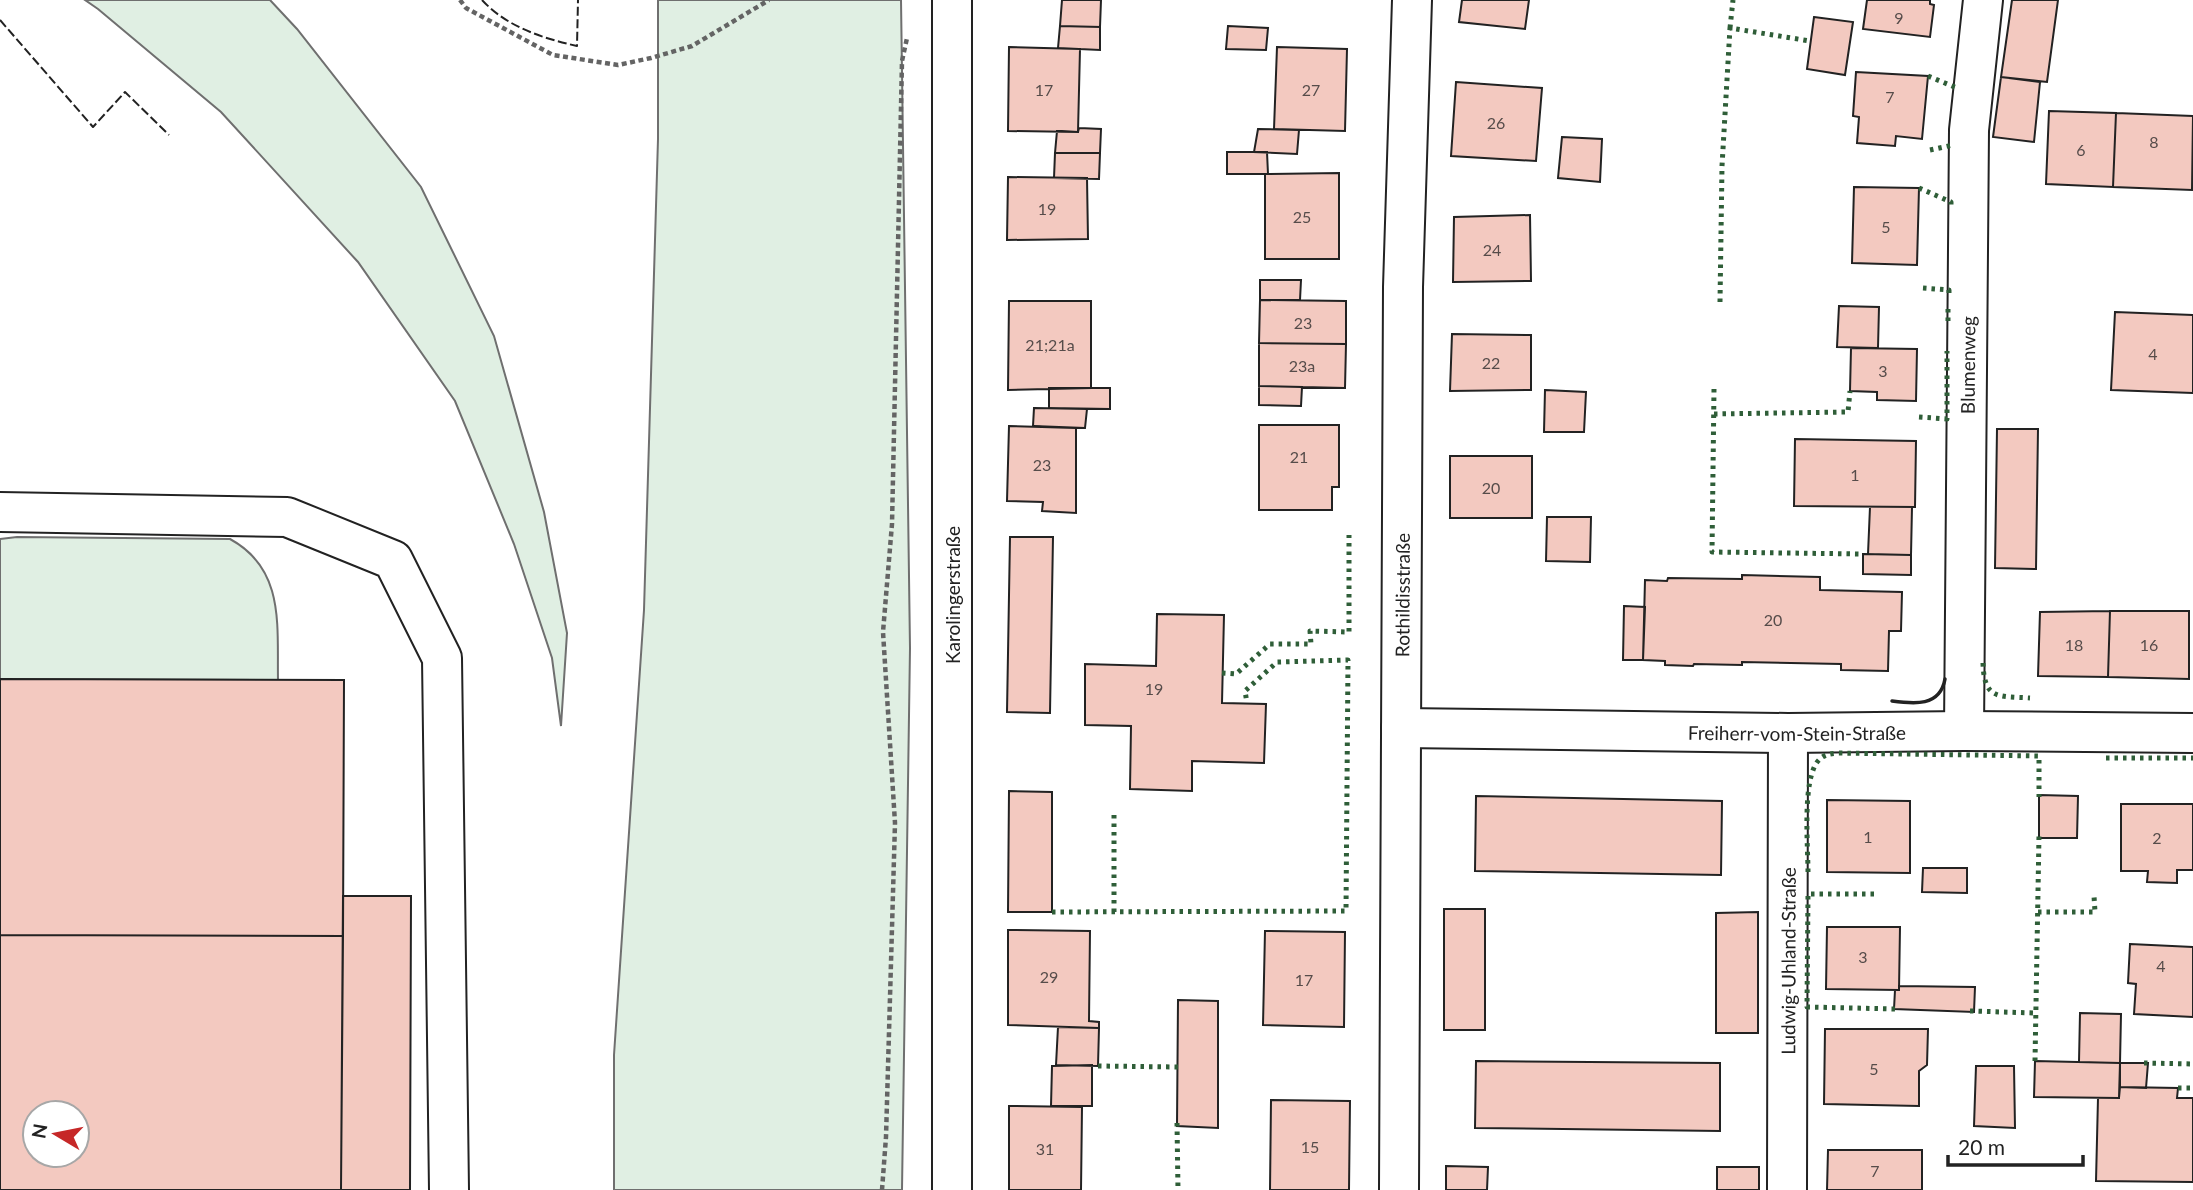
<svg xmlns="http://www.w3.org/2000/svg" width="2193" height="1190" font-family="Lato,sans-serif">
	<rect width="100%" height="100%" fill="#fff"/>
	<path fill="#e0efe3" stroke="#6f6f6f" stroke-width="2" d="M 85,0 L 270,0 L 297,29 L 421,187 L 494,336 L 544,512 L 567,633 L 561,726 L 552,658 L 514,544 L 455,401 L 358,262 L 221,112 L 98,9 Z
		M 658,0 L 901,0 L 910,648 L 902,1190 L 614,1190 L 614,1055 L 644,610 L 658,139 Z
		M 17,537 L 230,539 C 285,569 277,625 278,680 L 0,679 L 0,539 Z"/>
	<path fill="#f3c9c0" stroke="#222" stroke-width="2" fill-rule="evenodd" d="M 1062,0 L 1101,0 L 1100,27 L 1060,26 Z
		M 1462,0 L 1529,0 L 1525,29 L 1459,22 Z
		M 1867,0 L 1930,0 L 1930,4 L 1934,5 L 1930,37 L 1863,29 Z
		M 2012,0 L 2058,0 L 2047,82 L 2001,77 Z
		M 1814,17 L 1853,22 L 1845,75 L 1807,69 Z
		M 1060,26 L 1100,27 L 1100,50 L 1058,48 Z
		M 1228,26 L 1268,28 L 1266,50 L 1226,49 Z
		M 1009,47 L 1080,49 L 1078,132 L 1008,131 Z
		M 1277,47 L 1347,49 L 1345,131 L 1274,129 Z
		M 1856,72 L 1928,76 L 1922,139 L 1896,136 L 1895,146 L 1857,143 L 1859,117 L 1853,116 Z
		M 2001,77 L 2040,82 L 2034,142 L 1993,137 Z
		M 1456,82 L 1542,88 L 1536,161 L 1451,156 Z
		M 2049,111 L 2116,113 L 2113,187 L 2046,184 Z
		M 2116,113 L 2193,116 L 2192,190 L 2113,187 Z
		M 1079,128 L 1101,129 L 1100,153 L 1055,153 L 1057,131 L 1078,132 Z
		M 1258,129 L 1299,130 L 1297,154 L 1254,152 Z
		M 1562,137 L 1602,139 L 1600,182 L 1558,178 Z
		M 1227,152 L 1267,152 L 1268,174 L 1227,174 Z
		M 1055,153 L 1100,153 L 1099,179 L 1054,178 Z
		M 1339,173 L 1339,259 L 1265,259 L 1265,174 Z
		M 1008,177 L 1087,178 L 1088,239 L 1007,240 Z
		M 1854,187 L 1919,188 L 1917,265 L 1852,263 Z
		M 1530,215 L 1531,281 L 1453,282 L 1454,217 Z
		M 1260,280 L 1301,280 L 1300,300 L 1260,300 Z
		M 1260,300 L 1346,301 L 1346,344 L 1259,343 Z
		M 1009,301 L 1091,301 L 1091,388 L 1008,390 Z
		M 1839,306 L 1879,307 L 1878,348 L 1837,347 Z
		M 2115,312 L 2193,315 L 2193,393 L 2111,390 Z
		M 1452,334 L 1531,335 L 1531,390 L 1450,391 Z
		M 1259,343 L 1346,344 L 1345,388 L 1259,386 Z
		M 1851,348 L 1917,349 L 1916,401 L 1877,400 L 1877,392 L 1850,391 Z
		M 1259,386 L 1302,387 L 1301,406 L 1259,405 Z
		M 1049,388 L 1110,388 L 1110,409 L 1049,408 Z
		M 1545,390 L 1586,392 L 1584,432 L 1544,432 Z
		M 1034,408 L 1087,409 L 1085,428 L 1033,426 Z
		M 1259,425 L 1339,425 L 1339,487 L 1332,487 L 1332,510 L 1259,510 Z
		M 1009,426 L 1076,428 L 1076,513 L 1042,511 L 1043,502 L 1007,501 Z
		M 1997,429 L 2038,429 L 2036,569 L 1995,568 Z
		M 1795,439 L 1916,441 L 1915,507 L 1794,506 Z
		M 1450,456 L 1532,456 L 1532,518 L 1450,518 Z
		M 1870,507 L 1912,507 L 1911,555 L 1868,554 Z
		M 1547,517 L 1591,517 L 1590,562 L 1546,561 Z
		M 1010,537 L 1053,537 L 1050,713 L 1007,712 Z
		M 1863,554 L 1911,555 L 1911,575 L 1863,574 Z
		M 1742,575 L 1820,577 L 1820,590 L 1902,592 L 1901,631 L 1889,631 L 1888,671 L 1841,670 L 1841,664 L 1742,662 L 1742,665 L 1694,664 L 1693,666 L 1665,665 L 1665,661 L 1643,660 L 1645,580 L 1667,581 L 1668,578 L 1742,579 Z
		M 1624,606 L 1645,607 L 1643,660 L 1623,660 Z
		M 2110,611 L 2108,677 L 2038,676 L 2040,612 Z
		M 2110,611 L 2189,611 L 2189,679 L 2108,677 Z
		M 1157,614 L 1224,615 L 1222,703 L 1266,704 L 1264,763 L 1192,761 L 1192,791 L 1130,789 L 1131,726 L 1085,725 L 1085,664 L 1156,666 Z
		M 0,679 L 344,680 L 343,936 L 0,935 Z
		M 1009,791 L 1052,792 L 1052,912 L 1008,912 Z
		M 2039,795 L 2078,796 L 2077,838 L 2039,838 Z
		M 1476,796 L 1722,801 L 1721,875 L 1475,871 Z
		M 1827,800 L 1910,801 L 1910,873 L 1827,872 Z
		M 2121,804 L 2193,804 L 2193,870 L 2177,870 L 2177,883 L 2147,882 L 2148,871 L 2121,871 Z
		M 1923,868 L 1967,868 L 1967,893 L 1922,892 Z
		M 343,896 L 411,896 L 410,1190 L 341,1190 Z
		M 1444,909 L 1485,909 L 1485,1030 L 1444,1030 Z
		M 1758,912 L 1758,1033 L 1716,1033 L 1716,913 Z
		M 1827,927 L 1900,927 L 1899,990 L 1826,989 Z
		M 1008,930 L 1090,931 L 1089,1021 L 1099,1022 L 1099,1028 L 1008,1025 Z
		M 1265,931 L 1345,932 L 1344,1027 L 1263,1025 Z
		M 0,935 L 343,936 L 341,1190 L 0,1190 ZM 35,1113 L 77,1113 L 77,1155 L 35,1155 Z
		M 2130,944 L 2193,947 L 2193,1017 L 2134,1014 L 2136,984 L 2128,983 Z
		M 1899,986 L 1975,987 L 1974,1012 L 1894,1009 L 1895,990 L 1899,990 Z
		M 1178,1000 L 1218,1001 L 1218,1128 L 1177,1126 Z
		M 2080,1013 L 2121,1014 L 2120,1063 L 2079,1062 Z
		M 1058,1027 L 1099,1028 L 1098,1066 L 1056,1065 Z
		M 1825,1029 L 1928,1029 L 1927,1065 L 1919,1071 L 1919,1106 L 1824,1104 Z
		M 1476,1061 L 1720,1063 L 1720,1131 L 1475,1128 Z
		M 2035,1061 L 2120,1063 L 2119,1098 L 2034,1097 Z
		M 2120,1063 L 2148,1063 L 2146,1088 L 2120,1087 Z
		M 1092,1065 L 1092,1106 L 1051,1106 L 1052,1066 Z
		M 1976,1066 L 2014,1066 L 2015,1128 L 1974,1126 Z
		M 2120,1087 L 2178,1088 L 2177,1098 L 2193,1098 L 2193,1182 L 2096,1181 L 2098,1098 L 2119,1098 Z
		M 1271,1100 L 1350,1101 L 1349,1190 L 1270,1190 Z
		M 1009,1106 L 1082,1107 L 1081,1190 L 1009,1190 Z
		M 1828,1150 L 1922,1150 L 1922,1190 L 1827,1190 Z
		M 1446,1166 L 1488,1167 L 1487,1190 L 1446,1190 Z
		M 1717,1167 L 1759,1167 L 1759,1190 L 1717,1190 Z"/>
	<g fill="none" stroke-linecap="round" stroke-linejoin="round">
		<g stroke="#222" stroke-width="42">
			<g id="minor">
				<path d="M 0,512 L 287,517 L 393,560 L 442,658 L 449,1190"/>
				<path id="s1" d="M 1401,728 L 1788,733 L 1964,731 L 2193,733"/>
				<path id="s2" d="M 1964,731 L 1969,130 L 1983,0"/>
				<path d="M 952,1190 L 952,0"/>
				<path id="s3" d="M 1399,1190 L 1403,287 L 1412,0"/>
				<path id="s4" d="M 1787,1190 L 1788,733"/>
			</g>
		</g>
		<path stroke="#646464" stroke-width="4.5" stroke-dasharray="5 3.5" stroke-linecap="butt" d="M 460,0 L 466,8 L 553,55 L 618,65 L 651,58 L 692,46 L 769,0
			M 882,1190 L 886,1137 L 895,823 L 883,632 L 892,524 L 902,61 L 907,38"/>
		<use href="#minor" stroke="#fff" stroke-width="38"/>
		<path stroke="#2f5e38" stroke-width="5" stroke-dasharray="3.5 5" stroke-linecap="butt" d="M 1730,28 L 1733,0
			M 1928,76 L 1957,88 L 1957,90
			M 1930,150 L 1953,145
			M 1919,188 L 1951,202 L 1951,207
			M 1923,288 L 1949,290 L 1949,294
			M 1720,302 L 1722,166 L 1730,28 L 1810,41
			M 1948,321 L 1948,304
			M 1714,389 L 1712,552 L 1863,554
			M 1714,414 L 1848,412 L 1850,391
			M 1919,417 L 1947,419 L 1947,351
			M 1983,663 C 1984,700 1998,696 2030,698
			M 1222,673 L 1236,674 L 1270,644 L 1311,644 L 1310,631 L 1349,632 L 1349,535
			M 2106,758 L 2193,758
			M 1808,872 C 1808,846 1802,780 1818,761 C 1824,754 1830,754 1838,753 L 2039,756 L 2039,797
			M 1874,894 L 1808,894 L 1807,1007 L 1897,1009
			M 1052,912 L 1346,911 L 1348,660 L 1277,662 L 1245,691 L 1247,703
			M 1114,912 L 1114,813
			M 2038,912 L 2095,912 L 2094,896
			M 1970,1011 L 2036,1013
			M 2035,1061 L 2039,835
			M 2144,1063 L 2193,1064
			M 1098,1066 L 1178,1067 L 1178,1071
			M 2178,1088 L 2193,1088
			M 1177,1123 L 1178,1190"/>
		<path stroke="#222" stroke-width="2" stroke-dasharray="9 3.5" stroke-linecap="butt" d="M 482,0 C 507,27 542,38 577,46 L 578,0
			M 0,20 L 93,127 L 125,92 L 169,135"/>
		<path stroke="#222" stroke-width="3.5" d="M 1892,701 C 1914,704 1940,707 1945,679"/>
	</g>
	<g text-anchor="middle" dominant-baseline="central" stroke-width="5" stroke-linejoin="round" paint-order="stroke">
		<g font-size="16" fill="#564c4a">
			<text x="1899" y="17">9</text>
			<text x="1044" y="89">17</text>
			<text x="1311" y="89">27</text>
			<text x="1890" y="96">7</text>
			<text x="1496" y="122">26</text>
			<text x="2154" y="141">8</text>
			<text x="2081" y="149">6</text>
			<text x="1047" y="208">19</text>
			<text x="1302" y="216">25</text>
			<text x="1886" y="226">5</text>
			<text x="1492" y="249">24</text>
			<text x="1303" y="322">23</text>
			<text x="1050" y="344">21;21a</text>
			<text x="2153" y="353">4</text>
			<text x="1491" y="362">22</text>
			<text x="1302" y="365">23a</text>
			<text x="1883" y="370">3</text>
			<text x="1299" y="456">21</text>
			<text x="1042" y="464">23</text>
			<text x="1855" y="474">1</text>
			<text x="1491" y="487">20</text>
			<text x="1773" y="619">20</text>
			<text x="2074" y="644">18</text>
			<text x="2149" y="644">16</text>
			<text x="1154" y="688">19</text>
			<text x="1868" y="836">1</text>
			<text x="2157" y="837">2</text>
			<text x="1863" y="956">3</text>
			<text x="2161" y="965">4</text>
			<text x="1049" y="976">29</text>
			<text x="1304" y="979">17</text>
			<text x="1874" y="1068">5</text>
			<text x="1310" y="1146">15</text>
			<text x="1045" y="1148">31</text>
			<text x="1875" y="1170">7</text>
		</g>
		<g font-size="19" fill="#222" stroke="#fff">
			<text stroke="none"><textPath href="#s2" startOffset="366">Blumenweg</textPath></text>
			<text transform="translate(952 595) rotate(-90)">Karolingerstraße</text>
			<text stroke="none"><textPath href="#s3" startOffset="595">Rothildisstraße</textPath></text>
			<text stroke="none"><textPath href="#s1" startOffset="396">Freiherr-vom-Stein-Straße</textPath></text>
			<text stroke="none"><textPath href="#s4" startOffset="229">Ludwig-Uhland-Straße</textPath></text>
		</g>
	</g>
	<g transform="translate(56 1134) rotate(280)"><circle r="33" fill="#ffffff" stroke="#a7a7a7" stroke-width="2"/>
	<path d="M0-5L12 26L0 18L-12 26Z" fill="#c62828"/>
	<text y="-10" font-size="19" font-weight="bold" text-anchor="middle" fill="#222222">N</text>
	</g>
	<path d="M1948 1155v10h135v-10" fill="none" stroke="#222222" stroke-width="3.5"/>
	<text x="1958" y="1155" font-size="21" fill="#222222" stroke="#ffffff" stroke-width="5" paint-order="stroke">20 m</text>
</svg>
